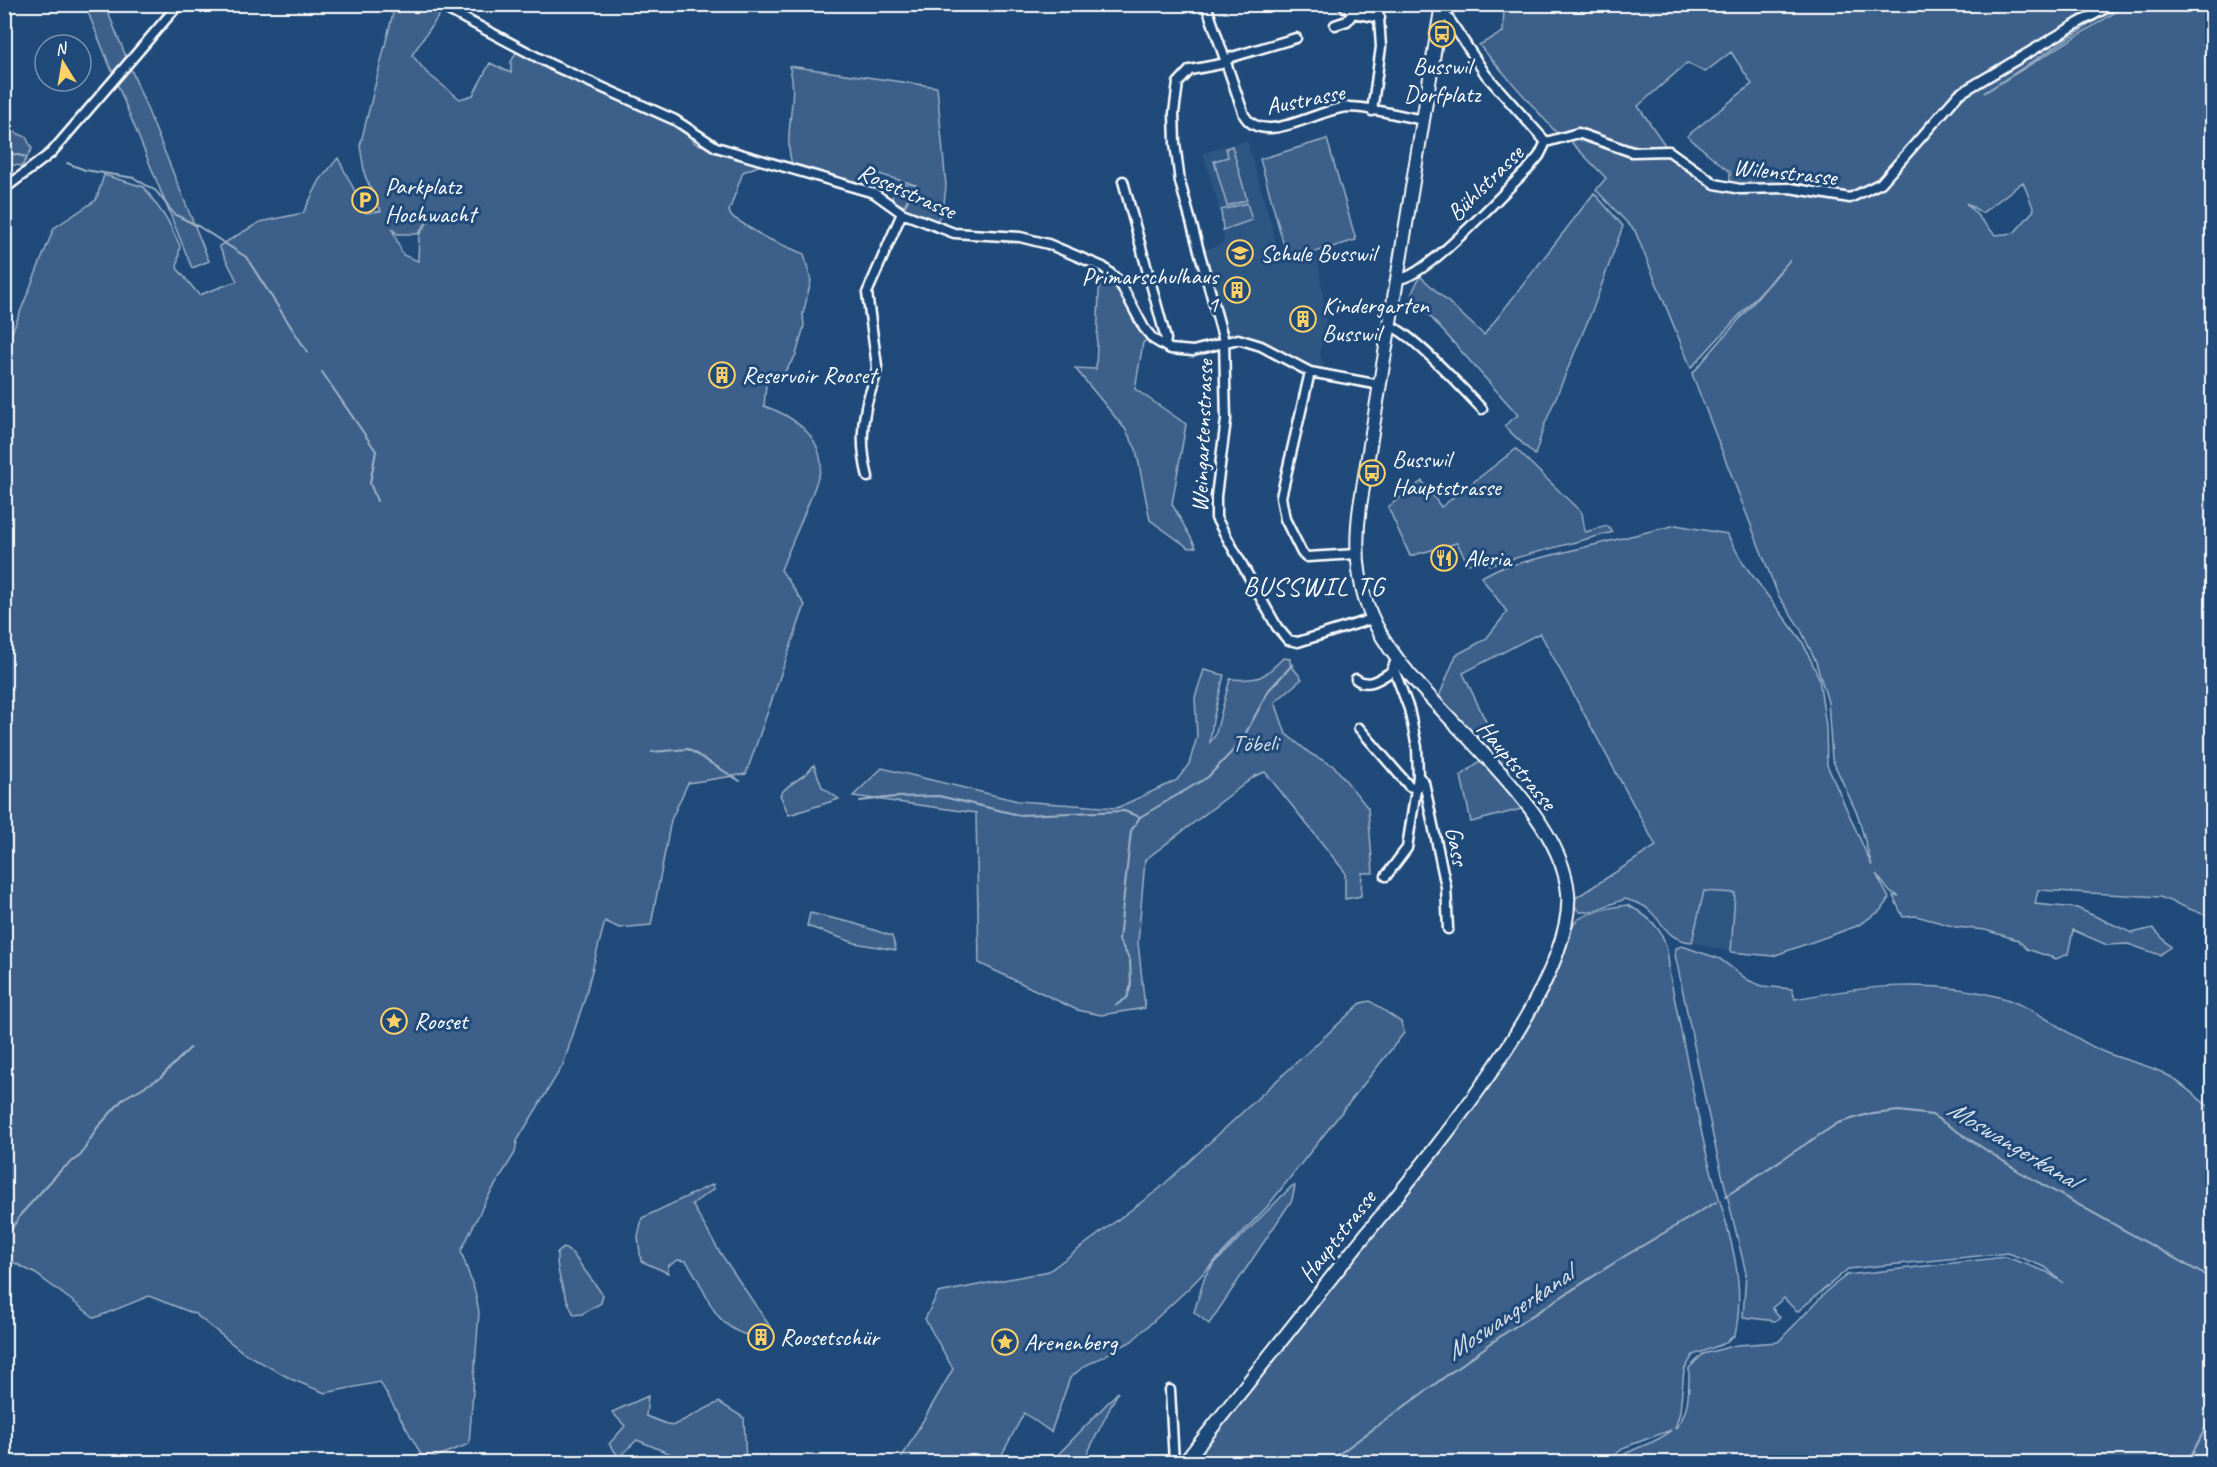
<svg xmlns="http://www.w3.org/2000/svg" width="2217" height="1467" font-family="Caveat,sans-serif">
	<rect width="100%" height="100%" fill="#1f4a7a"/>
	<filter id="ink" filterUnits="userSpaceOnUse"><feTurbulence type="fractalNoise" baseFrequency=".0167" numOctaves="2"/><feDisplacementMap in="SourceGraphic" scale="12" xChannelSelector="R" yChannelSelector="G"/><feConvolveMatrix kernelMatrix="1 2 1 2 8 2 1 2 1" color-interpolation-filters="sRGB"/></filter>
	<g filter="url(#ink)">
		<path fill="#2e5683" d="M 1247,140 L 1282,263 L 1317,254 L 1326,313 L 1327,336 L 1321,347 L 1320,354 L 1324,367 L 1313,366 L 1267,345 L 1229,334 L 1224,330 L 1200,252 L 1224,243 L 1220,211 L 1203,153 Z
			M 1704,891 L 1735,893 L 1731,952 L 1692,942 Z"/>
		<path fill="#3c618b" stroke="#9eb0c5" stroke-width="1.5" fill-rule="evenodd" d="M 85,5 L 105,5 L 209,261 L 192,268 Z
			M 395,5 L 432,5 L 442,11 L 412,55 L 427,73 L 460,99 L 473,95 L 490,63 L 511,73 L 511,62 L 518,49 L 558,74 L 661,116 L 678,126 L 695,143 L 761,165 L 743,172 L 729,211 L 731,216 L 764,237 L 804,254 L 811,281 L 803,314 L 804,326 L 796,355 L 784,373 L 767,374 L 764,406 C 791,415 820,434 821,465 C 822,477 787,553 781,570 L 805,605 L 746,774 L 688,783 L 671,820 L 651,925 L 619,928 L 605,921 L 584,1001 L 563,1065 L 517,1141 L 515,1153 L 486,1200 L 461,1251 L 475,1292 L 479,1312 L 469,1444 L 425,1461 L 380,1382 L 325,1393 L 291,1379 L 244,1353 L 195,1314 L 149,1296 L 95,1318 L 36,1274 L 5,1258 L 4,352 L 54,228 L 96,200 L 104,175 L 144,187 L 168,221 L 180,246 L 177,268 L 199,295 L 237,281 L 219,246 L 260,222 L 303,213 L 320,180 L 338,158 L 366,213 L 381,211 L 365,176 L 360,146 ZM 432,215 L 419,235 L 418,261 L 403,255 L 392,229 L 397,234 L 418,234 Z
			M 1504,5 L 2120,5 L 1984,93 L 2127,5 L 2212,5 L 2212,918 L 2160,897 L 2038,890 L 2035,904 L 2077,908 L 2132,933 L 2153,928 L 2171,947 L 2160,955 L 2128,944 L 2107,945 L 2073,930 L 2068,954 L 2056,959 L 2027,949 L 2018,940 L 1985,930 L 1956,927 L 1916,916 L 1903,917 L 1893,896 L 1899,896 L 1890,892 L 1876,874 L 1889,898 L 1880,911 L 1857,926 L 1773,956 L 1731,952 L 1735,893 L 1704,891 L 1692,942 C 1666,940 1665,924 1648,909 C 1642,904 1632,901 1625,899 L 1590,912 L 1580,912 L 1573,905 L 1574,899 L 1656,846 L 1540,633 L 1463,673 L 1517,787 L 1438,699 L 1456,655 L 1486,639 L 1507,612 L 1481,577 L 1499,568 L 1676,525 L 1727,534 L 1743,563 L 1802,641 L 1819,678 L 1826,727 L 1827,765 L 1872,866 L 1858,816 L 1832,759 L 1828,702 L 1816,662 L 1800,628 L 1778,595 L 1692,374 L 1790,260 L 1691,368 L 1635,231 L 1596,190 L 1606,178 L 1572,143 L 1577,133 L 1560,137 L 1479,45 L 1503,32 ZM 1731,52 L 1752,84 L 1687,136 L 1730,172 L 1730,186 L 1692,168 L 1669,151 L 1638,106 L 1687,63 L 1705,72 ZM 2023,182 L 2034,210 L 2014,233 L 1995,235 L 1966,203 L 1982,213 Z
			M 789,66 L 937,87 L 946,186 L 943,212 L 935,223 L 903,210 L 916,185 L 872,172 L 866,187 L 793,167 C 781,135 800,97 789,66 Z
			M 5,128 L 26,137 L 32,149 L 22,166 L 5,164 Z
			M 1327,139 L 1356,240 L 1288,260 L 1260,159 Z
			M 1232,146 L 1247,200 L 1227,206 L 1214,161 L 1228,157 L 1226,148 Z
			M 899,181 L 913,188 L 904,206 L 891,200 Z
			M 1594,193 L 1623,226 L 1594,306 L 1544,426 L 1535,455 L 1504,426 L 1518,415 L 1411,295 L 1420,276 L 1484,335 Z
			M 1247,203 L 1252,220 L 1223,230 L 1221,210 Z
			M 1100,268 C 1120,289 1129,318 1149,338 L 1143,343 L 1135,389 L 1186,424 L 1172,504 L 1196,547 L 1189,548 L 1150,520 L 1136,449 L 1125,429 L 1075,368 L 1096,369 Z
			M 1516,449 L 1582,513 L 1585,532 L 1607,526 L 1613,532 L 1489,565 L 1485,561 L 1468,564 L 1457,543 L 1410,556 L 1388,507 L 1422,481 L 1441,507 Z
			M 1283,658 L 1290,659 L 1290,664 L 1302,679 L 1275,702 L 1286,734 L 1311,754 L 1334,766 L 1368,808 L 1373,873 L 1362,873 L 1361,896 L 1345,899 L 1345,872 L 1265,772 L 1255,776 L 1145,860 L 1138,942 L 1145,1008 L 1101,1015 L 1077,1010 L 979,963 L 976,813 L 853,796 L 882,768 L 1018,801 L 1117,808 L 1177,780 L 1189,764 L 1197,737 L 1195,697 L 1204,670 L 1224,675 L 1213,720 L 1210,742 L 1215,736 L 1230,679 C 1259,681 1264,678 1283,658 Z
			M 1482,759 L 1525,808 L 1471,822 L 1461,776 Z
			M 814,765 L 822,787 L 839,799 L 789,815 L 780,795 C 789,781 805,779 814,765 Z
			M 1628,905 C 1658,921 1669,937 1669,972 C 1682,1032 1692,1092 1706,1152 C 1721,1211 1749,1274 1735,1335 L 1723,1344 L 1693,1355 L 1684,1370 L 1680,1412 L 1675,1429 C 1690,1413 1689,1388 1689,1368 L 1703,1354 L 1737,1345 L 1778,1342 L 1830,1288 L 1847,1275 L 2006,1257 L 2047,1272 L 2063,1283 L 2045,1267 L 2008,1253 L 1848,1269 L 1797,1312 L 1784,1298 L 1772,1308 L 1780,1317 L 1775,1321 L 1743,1317 L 1746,1273 L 1714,1141 L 1675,954 L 1676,948 L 1682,946 L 1720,959 L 1748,980 L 1762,986 L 1792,989 L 1795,999 C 1865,986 1934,978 2003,998 C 2041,1010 2069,1037 2104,1052 C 2125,1061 2149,1064 2169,1076 C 2184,1085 2198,1099 2212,1109 L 2212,1462 L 1612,1462 C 1632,1446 1656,1445 1671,1430 L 1625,1447 L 1606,1462 L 1330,1462 L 1328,1459 L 1322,1462 L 1188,1462 L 1424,1170 L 1425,1173 L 1429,1162 C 1473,1100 1519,1039 1556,971 C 1562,960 1570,926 1576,921 C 1585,913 1616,906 1628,905 Z
			M 810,913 L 853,923 L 892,936 L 896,950 L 855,943 L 807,926 Z
			M 1370,1001 L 1401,1022 L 1404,1033 L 1267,1207 L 1190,1287 L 1132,1341 L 1083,1367 L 1070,1378 L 1051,1432 L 1024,1413 L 998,1462 L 899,1462 L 953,1369 L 925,1319 L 938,1293 L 1049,1271 L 1159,1189 L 1361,1003 Z
			M 713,1184 L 714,1189 L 692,1204 L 719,1251 L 773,1331 L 771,1336 L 753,1326 L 746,1335 C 708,1322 708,1289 686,1261 L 678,1260 L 668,1266 L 668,1273 L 641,1261 L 638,1237 L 642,1218 Z
			M 1292,1186 L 1295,1186 L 1292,1200 L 1209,1324 L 1194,1312 L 1205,1276 L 1212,1266 Z
			M 564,1248 L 572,1253 L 603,1295 L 601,1303 L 582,1314 L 574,1315 C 565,1297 556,1273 557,1253 Z
			M 1118,1392 L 1083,1462 L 1051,1462 Z
			M 648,1396 L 646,1416 L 672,1426 L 719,1402 L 744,1418 L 746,1462 L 672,1462 L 673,1455 L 637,1440 L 619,1457 L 609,1444 L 625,1426 L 612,1412 Z"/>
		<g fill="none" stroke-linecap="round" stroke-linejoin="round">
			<path stroke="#a3b5c8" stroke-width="2" d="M 4,152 L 27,157
				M 67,163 L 85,170 L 134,178 L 156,191 L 174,214 L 198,226 L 246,257 L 308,353
				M 322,372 L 376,451 L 370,483 L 377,501
				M 652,752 L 688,749 L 740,781
				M 860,801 L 895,797 L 939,796 L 1019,815 L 1124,811 L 1140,817 L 1208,777 L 1241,742 L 1269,690 L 1293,664
				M 1116,1005 L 1127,998 L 1131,985 L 1130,960 L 1119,940 L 1131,831 L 1140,817
				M 1726,1196 L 1838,1123 L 1865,1115 L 1899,1111 L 1932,1115 L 2020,1172 L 2212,1279
				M 4,1259 L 8,1252 L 9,1233 L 21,1214 L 61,1170 L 81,1155 L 97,1128 L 124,1098 L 160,1078 L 190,1048
				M 1328,1462 L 1505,1333 L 1625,1256 L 1716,1202
				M 2183,1462 L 2192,1454 L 2206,1427"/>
			<g stroke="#fff" stroke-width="13">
				<path id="street" d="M 437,4 L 552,65 L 675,120 L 716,147 L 874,193 L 902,213 L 954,233 L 1020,237 L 1048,244 L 1103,267 L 1119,281 L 1144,328 L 1153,339 L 1170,349 L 1193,351 L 1238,339 L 1261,346 L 1310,372 L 1380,385
					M 1206,4 L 1244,115 C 1263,148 1319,108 1348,107 C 1372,107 1399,116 1423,120
					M 1342,4 L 1353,13 L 1380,18
					M 1335,25 L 1347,21 L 1353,13
					M 1296,38 L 1232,57 L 1221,64 L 1190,70 L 1178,83 L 1174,113 L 1175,143 L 1180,182 L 1224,341 L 1226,420 L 1216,496 L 1216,518 L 1277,627 L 1288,640 L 1298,642 L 1372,619
					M 1372,111 L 1381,47 L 1378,4
					M 1546,142 L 1578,133 L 1632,152 L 1669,151 L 1715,184 L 1740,189 L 1790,188 L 1850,198 L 1881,183 L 1959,94 L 2080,22 L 2114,4
					M 1123,181 L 1166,339 L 1165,346
					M 4,189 L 51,153 L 179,4
					M 1397,279 C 1425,280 1504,191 1528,169 L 1539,156 L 1546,142 L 1486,75 L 1447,16 L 1440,13
					M 1389,326 C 1408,329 1466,392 1482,409
					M 1310,372 L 1281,497 L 1285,519 L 1302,553 L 1307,557 L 1357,554
					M 868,477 C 862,454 861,430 866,407 C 869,392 876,381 877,366 L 867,293 L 902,213
					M 1356,679 C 1369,689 1382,677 1394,670
					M 1359,728 L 1409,786 L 1417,788
					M 1418,776 L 1424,782 L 1446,887 L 1448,929
					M 1386,876 L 1407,848 L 1418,776 L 1417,747 L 1409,709 L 1393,667 L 1396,660
					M 1170,1390 L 1174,1462"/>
			</g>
			<g stroke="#fff" stroke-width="16">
				<path id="secondary" d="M 4,1459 L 10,1462
					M 1185,1462 C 1240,1393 1295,1323 1350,1254 C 1411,1177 1576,990 1568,893 C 1563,833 1501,773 1462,731 C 1393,658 1345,615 1360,506 L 1442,4"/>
			</g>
			<use href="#street" stroke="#1f4a7a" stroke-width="8"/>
			<use href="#secondary" stroke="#1f4a7a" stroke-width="12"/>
		</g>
	</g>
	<defs>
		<g id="bus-ring" transform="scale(1.35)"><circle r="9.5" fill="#1f4a7a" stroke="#ffd166" stroke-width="1.5"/><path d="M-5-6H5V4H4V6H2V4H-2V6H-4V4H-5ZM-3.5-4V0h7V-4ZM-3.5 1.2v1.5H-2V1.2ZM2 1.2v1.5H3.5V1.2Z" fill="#ffd166"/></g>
		<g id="parking-ring" transform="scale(1.35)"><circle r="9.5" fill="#1f4a7a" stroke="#ffd166" stroke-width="1.5"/><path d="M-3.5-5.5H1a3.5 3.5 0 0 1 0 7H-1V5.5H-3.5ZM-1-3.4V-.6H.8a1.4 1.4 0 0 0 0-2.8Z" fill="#ffd166"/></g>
		<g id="school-ring" transform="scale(1.35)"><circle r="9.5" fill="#1f4a7a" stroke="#ffd166" stroke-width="1.5"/><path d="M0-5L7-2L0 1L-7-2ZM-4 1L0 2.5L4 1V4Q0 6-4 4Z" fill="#ffd166"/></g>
		<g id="building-ring" transform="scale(1.35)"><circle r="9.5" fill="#1f4a7a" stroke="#ffd166" stroke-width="1.5"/><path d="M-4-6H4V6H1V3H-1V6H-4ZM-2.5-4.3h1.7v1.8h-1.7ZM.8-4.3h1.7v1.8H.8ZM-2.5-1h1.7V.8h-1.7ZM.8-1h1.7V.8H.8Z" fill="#ffd166"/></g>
		<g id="restaurant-ring" transform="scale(1.35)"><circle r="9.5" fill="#1f4a7a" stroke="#ffd166" stroke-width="1.5"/><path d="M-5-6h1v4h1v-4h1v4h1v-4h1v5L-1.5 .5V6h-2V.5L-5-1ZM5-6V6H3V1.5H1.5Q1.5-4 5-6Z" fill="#ffd166"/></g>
		<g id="sight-ring" transform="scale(1.35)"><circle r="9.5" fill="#1f4a7a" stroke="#ffd166" stroke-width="1.5"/><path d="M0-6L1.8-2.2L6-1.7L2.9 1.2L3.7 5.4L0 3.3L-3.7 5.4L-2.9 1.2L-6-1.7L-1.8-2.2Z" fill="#ffd166"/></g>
	</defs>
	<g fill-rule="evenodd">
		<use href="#bus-ring" x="1442" y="34"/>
		<use href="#parking-ring" x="365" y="200"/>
		<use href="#school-ring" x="1240" y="253"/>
		<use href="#building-ring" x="1237" y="290"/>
		<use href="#building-ring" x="1303" y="319"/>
		<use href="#building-ring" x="722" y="375"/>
		<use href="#bus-ring" x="1372" y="473"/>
		<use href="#restaurant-ring" x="1444" y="558"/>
		<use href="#sight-ring" x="394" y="1021"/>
		<use href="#building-ring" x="761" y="1337"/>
		<use href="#sight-ring" x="1005" y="1342"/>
	</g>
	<g text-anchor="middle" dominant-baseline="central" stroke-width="6" stroke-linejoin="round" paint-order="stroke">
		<g font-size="24" fill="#fff" stroke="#1f4a7a" text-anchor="start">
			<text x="1442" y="66" text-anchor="middle">Busswil<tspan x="1442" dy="28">Dorfplatz</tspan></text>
			<text x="385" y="186">Parkplatz<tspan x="385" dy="28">Hochwacht</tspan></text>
			<text x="1260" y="253">Schule Busswil</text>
			<text x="1218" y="276" text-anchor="end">Primarschulhaus<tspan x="1218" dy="28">1</tspan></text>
			<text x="1322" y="305">Kindergarten<tspan x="1322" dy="28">Busswil</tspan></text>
			<text x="742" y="375">Reservoir Rooset</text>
			<text x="1392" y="459">Busswil<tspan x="1392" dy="28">Hauptstrasse</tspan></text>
			<text x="1464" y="558">Aleria</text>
			<text x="414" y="1021">Rooset</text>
			<text x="780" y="1337">Roosetschür</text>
			<text x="1024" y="1342">Arenenberg</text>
		</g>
		<g font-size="24" fill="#fff" stroke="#1f4a7a">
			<text transform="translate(1305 99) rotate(-11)">Austrasse</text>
			<text transform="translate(1785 172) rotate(6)">Wilenstrasse</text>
			<text transform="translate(1485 183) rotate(-45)">Bühlstrasse</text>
			<text transform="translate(907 191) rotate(24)">Rosetstrasse</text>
			<text transform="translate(1202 436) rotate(-88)">Weingartenstrasse</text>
			<text transform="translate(1517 765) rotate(50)">Hauptstrasse</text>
			<text transform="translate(1457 846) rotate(79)">Gass</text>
			<text transform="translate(1337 1236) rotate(-52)">Hauptstrasse</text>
		</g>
		<g font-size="24" fill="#d8dfe8" stroke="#1f4a7a">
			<text x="1255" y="743">Töbeli</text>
		</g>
		<g font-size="26" font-style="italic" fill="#d8e0e8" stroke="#1f4a7a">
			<text transform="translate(2013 1144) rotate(31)">Moswangerkanal</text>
			<text transform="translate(1509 1313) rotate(-34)">Moswangerkanal</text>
		</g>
		<g font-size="27" letter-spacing="1.5" fill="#fff" stroke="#1f4a7a">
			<text x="1314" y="586">BUSSWIL TG</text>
		</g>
	</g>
	<rect width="2217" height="1467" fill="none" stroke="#1f4a7a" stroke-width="24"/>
	<rect x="12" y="12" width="2193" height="1443" fill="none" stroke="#fff" stroke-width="2" filter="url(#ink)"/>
	<g transform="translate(63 63) rotate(349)"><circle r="28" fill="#1f4a7a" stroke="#7992af" stroke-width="1.5"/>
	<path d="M0-4.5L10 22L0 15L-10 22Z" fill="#ffd166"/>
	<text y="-9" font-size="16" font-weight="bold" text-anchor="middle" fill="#ffffff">N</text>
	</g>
</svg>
